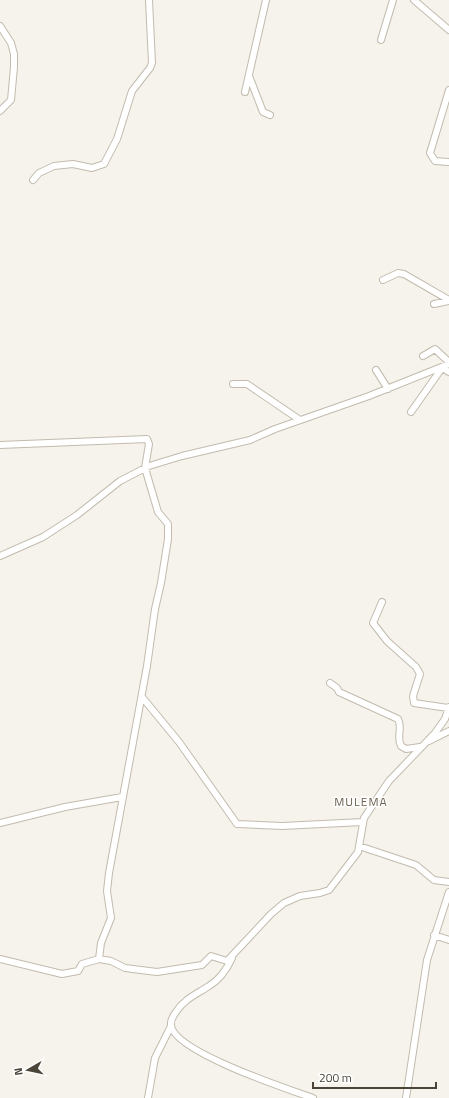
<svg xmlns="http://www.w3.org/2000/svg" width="449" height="1098" font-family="'Titillium Web',sans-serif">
	<rect width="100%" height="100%" fill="#f6f3ec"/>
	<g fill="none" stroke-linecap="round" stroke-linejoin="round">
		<g stroke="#c2bbae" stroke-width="8">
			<path id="minor" d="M 414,0 L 449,30
				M 0,26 L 11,43 L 14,54 L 14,67 L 11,100 L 0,111
				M 381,40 L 393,0
				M 249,76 L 263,112 L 270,115
				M 245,92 L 266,0
				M 448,162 L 435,161 L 430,153 L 449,90
				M 33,180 L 39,173 L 54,166 L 73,164 L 92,168 L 104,164 L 117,139 L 132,91 L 150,68 L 152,63 L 149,0
				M 383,280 L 398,273 L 404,274 L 449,300
				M 434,304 L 449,301
				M 423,356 L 435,349 L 449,362
				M 376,370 L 388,389
				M 233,384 L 247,384 L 300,420
				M 411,412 L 442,368 L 449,372
				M 0,445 L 147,439 L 149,444 L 145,468 L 158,512 L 168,524 L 168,539 L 161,583 L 155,609 L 147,666 L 109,873 L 107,891 L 111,918 L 101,943 L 99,959
				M 0,556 L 43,537 L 77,515 L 120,481 L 149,466 L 182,456 L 250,440 L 275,429 L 369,396 L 449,364
				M 382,602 L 373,623 L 387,641 L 416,667 L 420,674 L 413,696 L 414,703 L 448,708
				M 330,683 L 337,688 L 339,692 L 398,719 C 403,728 396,737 401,746 L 406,749 L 420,747
				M 142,697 L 179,742 L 237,824 L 282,826 L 363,822
				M 429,741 L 449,731
				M 0,823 L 65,807 L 122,797
				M 359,846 L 416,865 L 434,880 L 449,882
				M 434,935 L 449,940
				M 232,958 C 227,969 219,980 209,986 C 197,994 184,999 176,1012 C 173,1016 170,1021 171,1026 C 176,1052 287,1089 313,1098
				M 0,959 L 62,974 L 78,971 L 82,964 L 99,959 L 111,961 L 125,968 L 157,972 L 202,965 L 211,956 L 227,961 L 271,914 L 284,903 L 300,896 L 320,893 L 329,890 L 358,852 L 364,818 L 389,781 L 435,733 L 445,719 L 449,707
				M 148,1098 L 155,1058 L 171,1026
				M 406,1098 L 427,960 L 449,892"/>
		</g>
		<use href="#minor" stroke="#fff" stroke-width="6"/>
	</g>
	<g text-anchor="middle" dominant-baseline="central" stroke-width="3" stroke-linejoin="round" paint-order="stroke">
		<g font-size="12" letter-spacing="1" fill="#6e6250" stroke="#fff">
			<text x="361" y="801">MULEMA</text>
		</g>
	</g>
	<g transform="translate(28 1070) rotate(261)" stroke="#ffffff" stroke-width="3" paint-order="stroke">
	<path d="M0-3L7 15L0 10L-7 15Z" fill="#4b4439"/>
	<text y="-6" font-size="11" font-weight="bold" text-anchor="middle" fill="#4b4439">N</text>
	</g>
	<path d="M313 1082v6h123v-6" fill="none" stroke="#4b4439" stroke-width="2"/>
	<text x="319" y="1082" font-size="12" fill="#4b4439" stroke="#ffffff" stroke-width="3" paint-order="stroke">200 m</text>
</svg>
